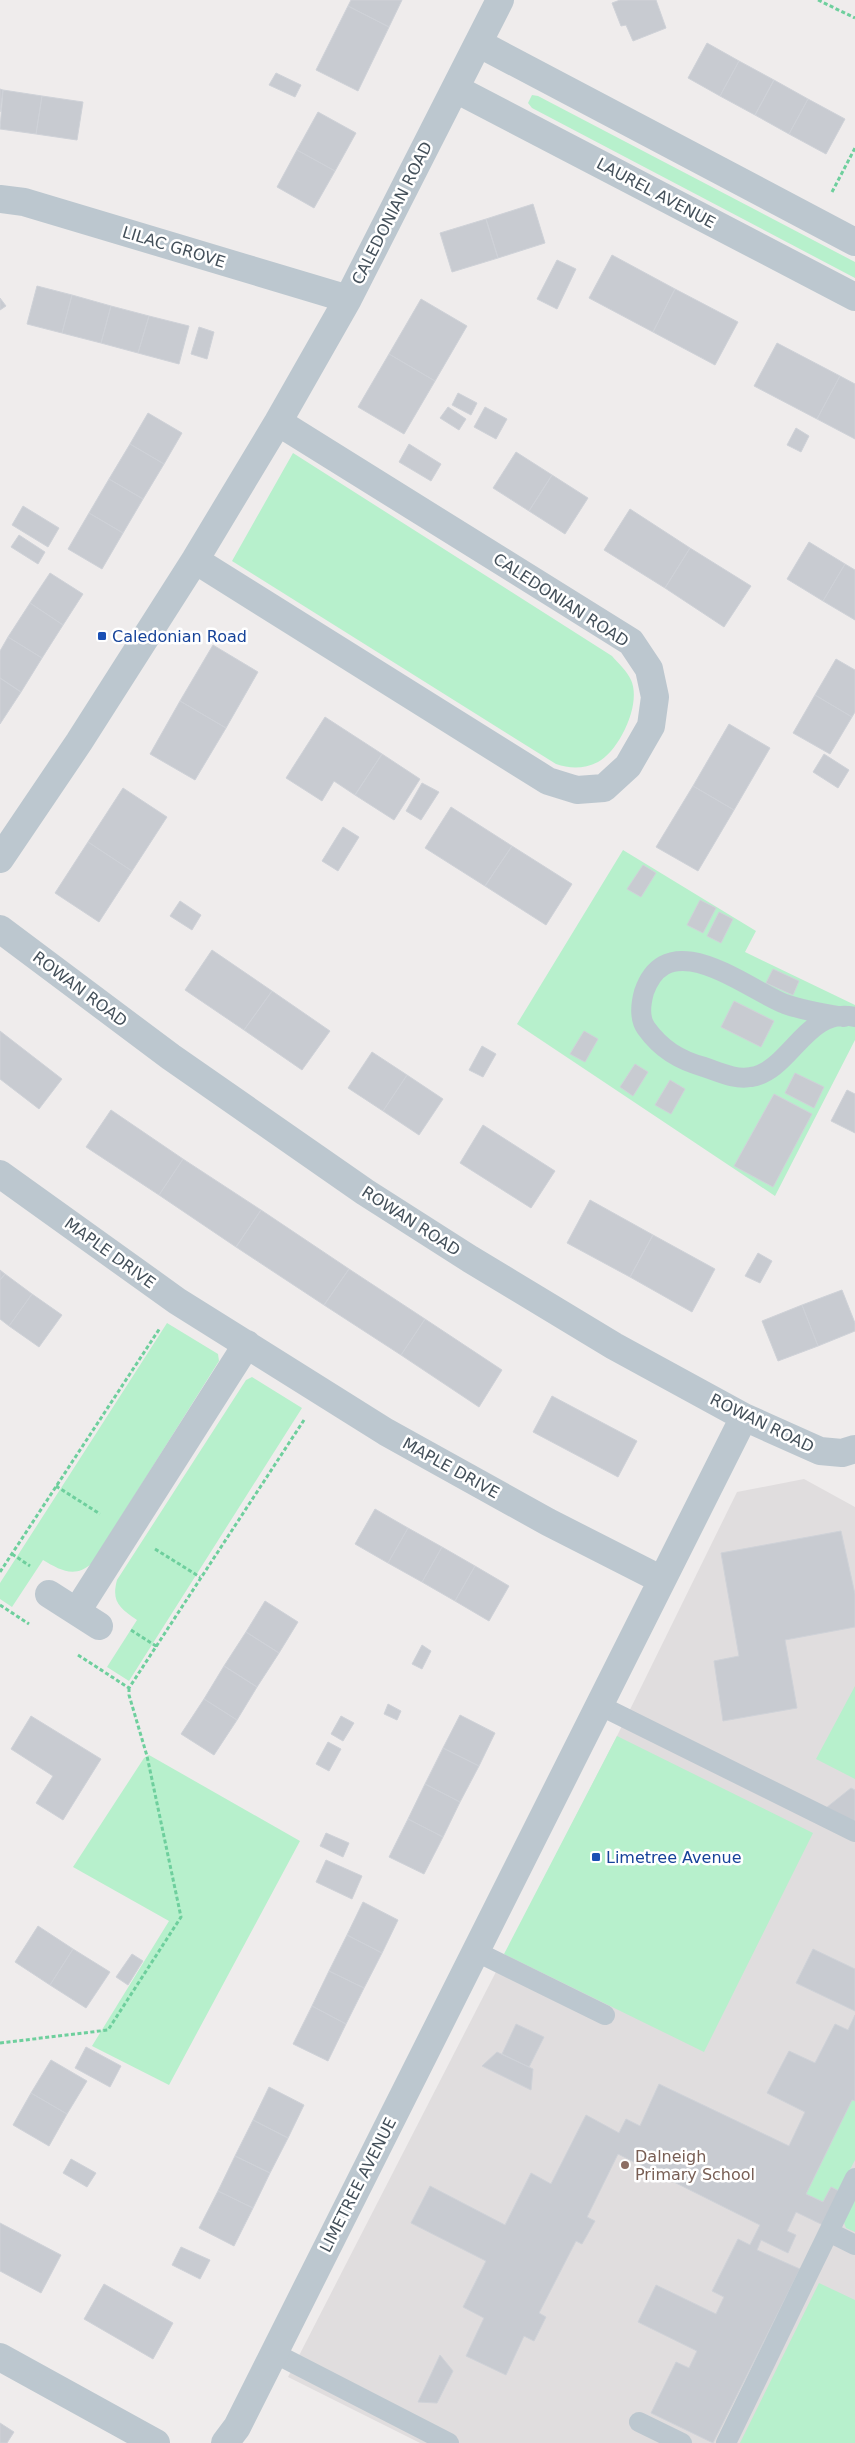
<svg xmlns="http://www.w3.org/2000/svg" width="855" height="2443" font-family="'DejaVu Sans',sans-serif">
	<rect width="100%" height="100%" fill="#efecec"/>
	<path fill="#e0ddde" d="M 804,1479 L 855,1507 L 855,2443 L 420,2443 L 288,2377 L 617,1736 L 737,1492 Z"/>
	<path fill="#b7f0cc" d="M 532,95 L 538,96 L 855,262 L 855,278 L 532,108 L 528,103 Z
		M 293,453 L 612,656 C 618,663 627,671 631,680 C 642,704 619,751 598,762 C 584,769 570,769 556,764 L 232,561 Z
		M 623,850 L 756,931 L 745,952 L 855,1005 L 855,1040 L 775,1196 L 517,1024 Z
		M 167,1323 L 218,1354 L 219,1361 L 92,1563 C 75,1579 60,1570 43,1560 L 12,1607 L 0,1599 L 0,1583 Z
		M 252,1377 L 302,1408 L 129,1681 L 107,1667 L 137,1620 C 120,1608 111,1602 117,1580 L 246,1380 Z
		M 855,1686 L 855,1779 L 816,1759 Z
		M 617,1736 L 813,1833 L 704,2052 L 504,1954 Z
		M 149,1755 L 300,1841 L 169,2085 L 92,2046 L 169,1921 L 73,1867 L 144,1758 Z
		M 852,2100 L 855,2101 L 855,2160 L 839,2191 L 831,2187 L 823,2202 L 806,2194 Z
		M 855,2192 L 855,2232 L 846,2228 L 843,2220 Z
		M 819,2283 L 855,2300 L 855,2443 L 740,2443 Z"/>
	<path fill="#c8cbd1" stroke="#cfd2d8" d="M 351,0 L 402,0 L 389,27 L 348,6 Z
		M 620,0 L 656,0 L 666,28 L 633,41 L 626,25 L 621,26 L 612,3 Z
		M 348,6 L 389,27 L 358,91 L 316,70 Z
		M 707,43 L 739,61 L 720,96 L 688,78 Z
		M 739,61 L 774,80 L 755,115 L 720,96 Z
		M 276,73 L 301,85 L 295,97 L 269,85 Z
		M 774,80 L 808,99 L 789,134 L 755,115 Z
		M 0,89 L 3,90 L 0,112 Z
		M 3,90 L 42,96 L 36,134 L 0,129 Z
		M 42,96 L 83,102 L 77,140 L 36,134 Z
		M 808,99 L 845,119 L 826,154 L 789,134 Z
		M 318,112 L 356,133 L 335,171 L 297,150 Z
		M 297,150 L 335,171 L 314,208 L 277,187 Z
		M 533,204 L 545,243 L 498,258 L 486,219 Z
		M 486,219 L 498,258 L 452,272 L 440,233 Z
		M 612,255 L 675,289 L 653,332 L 589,298 Z
		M 557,260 L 576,269 L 557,309 L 537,299 Z
		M 37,286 L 72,295 L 62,333 L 27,324 Z
		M 675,289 L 738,322 L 715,365 L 653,332 Z
		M 72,295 L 111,306 L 101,343 L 62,333 Z
		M 0,298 L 6,306 L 0,310 Z
		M 421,299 L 467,326 L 435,381 L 389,354 Z
		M 111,306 L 149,316 L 138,353 L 101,343 Z
		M 149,316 L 189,326 L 179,364 L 138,353 Z
		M 199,327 L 214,332 L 207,359 L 191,354 Z
		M 777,343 L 840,376 L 817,419 L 754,386 Z
		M 389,354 L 435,381 L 404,434 L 358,407 Z
		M 840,376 L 855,384 L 855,439 L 817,419 Z
		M 458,393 L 477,403 L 471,415 L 452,405 Z
		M 448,407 L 466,419 L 459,430 L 440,418 Z
		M 485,407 L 507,419 L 496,439 L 474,427 Z
		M 148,413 L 182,433 L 164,464 L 130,444 Z
		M 796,428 L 809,436 L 801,452 L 787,445 Z
		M 130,444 L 164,464 L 143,499 L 109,479 Z
		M 409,444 L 441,464 L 431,481 L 399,462 Z
		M 516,452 L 552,475 L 529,511 L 493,488 Z
		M 552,475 L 588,498 L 565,534 L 529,511 Z
		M 109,479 L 143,499 L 123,533 L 89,513 Z
		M 23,506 L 59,528 L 48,547 L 12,525 Z
		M 630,509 L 690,548 L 665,588 L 604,550 Z
		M 89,513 L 123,533 L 102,569 L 68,549 Z
		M 19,535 L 45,552 L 38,564 L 11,547 Z
		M 809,542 L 845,564 L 823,601 L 787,579 Z
		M 690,548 L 751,586 L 724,627 L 665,588 Z
		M 845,564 L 855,570 L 855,620 L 823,601 Z
		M 50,573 L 83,594 L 63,625 L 30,603 Z
		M 30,603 L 63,625 L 42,658 L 8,637 Z
		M 8,637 L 42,658 L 21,692 L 0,678 L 0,651 Z
		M 213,645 L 258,672 L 226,728 L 180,701 Z
		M 836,659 L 855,670 L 855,712 L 852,717 L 815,695 Z
		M 0,678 L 21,692 L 0,724 Z
		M 815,695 L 852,717 L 830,754 L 793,733 Z
		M 180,701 L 226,728 L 195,780 L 150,754 Z
		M 325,717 L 382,754 L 355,795 L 334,781 L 322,801 L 286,778 Z
		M 729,724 L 770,748 L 734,810 L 693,786 Z
		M 382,754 L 420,779 L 394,820 L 355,795 Z
		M 824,754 L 849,770 L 838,788 L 813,772 Z
		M 422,783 L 439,792 L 421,820 L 406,811 Z
		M 693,786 L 734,810 L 698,871 L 656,847 Z
		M 123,788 L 167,817 L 132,871 L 88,842 Z
		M 451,807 L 512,846 L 485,886 L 425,848 Z
		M 343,827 L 359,837 L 338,871 L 322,861 Z
		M 88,842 L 132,871 L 99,922 L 55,893 Z
		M 512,846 L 572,884 L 546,925 L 485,886 Z
		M 643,865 L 656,873 L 641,897 L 627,889 Z
		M 700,900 L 716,908 L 703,933 L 687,925 Z
		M 180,901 L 201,915 L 192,930 L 170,916 Z
		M 719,912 L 733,919 L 721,943 L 707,936 Z
		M 212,950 L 272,991 L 244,1030 L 185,990 Z
		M 773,969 L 799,981 L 793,995 L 766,983 Z
		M 272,991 L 330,1031 L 302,1070 L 244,1030 Z
		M 734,1001 L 774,1021 L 761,1047 L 721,1027 Z
		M 0,1031 L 62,1079 L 39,1109 L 0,1079 Z
		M 584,1031 L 598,1039 L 585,1062 L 570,1054 Z
		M 482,1046 L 496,1054 L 483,1077 L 469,1070 Z
		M 372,1052 L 407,1075 L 383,1111 L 348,1088 Z
		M 635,1064 L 648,1072 L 633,1096 L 620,1087 Z
		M 795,1073 L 824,1087 L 814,1108 L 785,1093 Z
		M 407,1075 L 443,1099 L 419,1135 L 383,1111 Z
		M 670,1080 L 685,1089 L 671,1114 L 655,1105 Z
		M 847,1090 L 855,1094 L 855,1133 L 831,1121 Z
		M 774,1094 L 812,1114 L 773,1187 L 734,1166 Z
		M 111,1110 L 183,1159 L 159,1195 L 86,1147 Z
		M 483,1125 L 555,1171 L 531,1208 L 460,1163 Z
		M 183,1159 L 261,1210 L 236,1247 L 159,1195 Z
		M 590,1200 L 653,1235 L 630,1277 L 567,1243 Z
		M 261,1210 L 349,1269 L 324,1305 L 236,1247 Z
		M 653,1235 L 715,1269 L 692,1312 L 630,1277 Z
		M 758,1253 L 772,1261 L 760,1283 L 745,1276 Z
		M 349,1269 L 425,1319 L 401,1355 L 324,1305 Z
		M 0,1270 L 5,1274 L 0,1280 Z
		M 5,1274 L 32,1294 L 9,1326 L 0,1319 L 0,1280 Z
		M 842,1290 L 855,1323 L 855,1331 L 818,1346 L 802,1305 Z
		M 32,1294 L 62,1315 L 39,1347 L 9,1326 Z
		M 802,1305 L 818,1346 L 778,1361 L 762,1321 Z
		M 425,1319 L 502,1370 L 479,1407 L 401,1355 Z
		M 552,1396 L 637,1441 L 618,1477 L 533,1432 Z
		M 375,1509 L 408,1528 L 388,1563 L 355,1544 Z
		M 408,1528 L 442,1547 L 422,1582 L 388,1563 Z
		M 841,1531 L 855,1594 L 855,1627 L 785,1640 L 797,1708 L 723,1721 L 714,1661 L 739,1656 L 721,1553 Z
		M 442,1547 L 475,1566 L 455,1601 L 422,1582 Z
		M 475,1566 L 509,1586 L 489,1621 L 455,1601 Z
		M 265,1601 L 298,1622 L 279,1653 L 246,1632 Z
		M 246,1632 L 279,1653 L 257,1687 L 224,1666 Z
		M 422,1645 L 431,1651 L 422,1669 L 412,1664 Z
		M 224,1666 L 257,1687 L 237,1720 L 204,1699 Z
		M 204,1699 L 237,1720 L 214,1755 L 181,1734 Z
		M 388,1704 L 401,1711 L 397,1720 L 384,1714 Z
		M 460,1715 L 495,1733 L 479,1766 L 443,1748 Z
		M 31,1716 L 101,1759 L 63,1820 L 36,1803 L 53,1776 L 11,1749 Z
		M 341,1716 L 354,1723 L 343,1741 L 331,1734 Z
		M 328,1742 L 341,1749 L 329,1771 L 316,1764 Z
		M 443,1748 L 479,1766 L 460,1802 L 425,1784 Z
		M 425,1784 L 460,1802 L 443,1837 L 408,1819 Z
		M 851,1788 L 855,1790 L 855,1823 L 826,1808 Z
		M 408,1819 L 443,1837 L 424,1874 L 389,1857 Z
		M 326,1833 L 349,1843 L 343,1857 L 320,1846 Z
		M 326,1860 L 362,1876 L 352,1899 L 316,1882 Z
		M 363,1902 L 398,1920 L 382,1953 L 347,1935 Z
		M 38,1926 L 73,1949 L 50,1985 L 15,1962 Z
		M 347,1935 L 382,1953 L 364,1988 L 329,1971 Z
		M 73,1949 L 110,1972 L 86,2008 L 50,1985 Z
		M 813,1949 L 855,1969 L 855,2011 L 796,1983 Z
		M 132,1954 L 143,1961 L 128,1985 L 116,1977 Z
		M 329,1971 L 364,1988 L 346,2024 L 312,2006 Z
		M 312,2006 L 346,2024 L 328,2061 L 293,2044 Z
		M 855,2015 L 855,2101 L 852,2100 L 806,2194 L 823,2202 L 831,2187 L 839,2191 L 823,2225 L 796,2212 L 787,2231 L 796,2235 L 788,2253 L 761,2240 L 757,2250 L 800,2269 L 713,2443 L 651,2413 L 676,2362 L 689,2368 L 697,2351 L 638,2322 L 656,2285 L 716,2314 L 724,2297 L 712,2291 L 738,2239 L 750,2245 L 760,2225 L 618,2154 L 587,2217 L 595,2221 L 582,2244 L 576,2241 L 539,2313 L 546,2317 L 534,2341 L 524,2336 L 506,2375 L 466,2356 L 484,2318 L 463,2307 L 486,2261 L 411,2223 L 430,2186 L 505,2225 L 531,2173 L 551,2184 L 586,2115 L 619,2133 L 626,2119 L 640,2126 L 659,2084 L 789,2146 L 805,2112 L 767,2093 L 789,2051 L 815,2063 L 835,2024 L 848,2030 Z
		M 516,2024 L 544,2037 L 529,2067 L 502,2054 Z
		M 86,2047 L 121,2066 L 110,2087 L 75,2068 Z
		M 497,2052 L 533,2069 L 531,2090 L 482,2066 Z
		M 51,2060 L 87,2081 L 67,2114 L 31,2093 Z
		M 269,2087 L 304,2105 L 288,2138 L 253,2120 Z
		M 31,2093 L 67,2114 L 49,2146 L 13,2125 Z
		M 253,2120 L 288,2138 L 270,2173 L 235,2156 Z
		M 235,2156 L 270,2173 L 253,2208 L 218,2191 Z
		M 71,2159 L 96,2173 L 87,2187 L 63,2173 Z
		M 218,2191 L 253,2208 L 234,2246 L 199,2228 Z
		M 0,2223 L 61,2255 L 41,2293 L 0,2271 Z
		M 181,2247 L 210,2260 L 200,2279 L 172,2265 Z
		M 104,2284 L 173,2323 L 153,2359 L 84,2319 Z
		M 440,2355 L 453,2371 L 437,2403 L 418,2402 Z
		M 0,2423 L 14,2432 L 7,2443 L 0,2443 Z"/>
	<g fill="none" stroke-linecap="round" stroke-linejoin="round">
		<path stroke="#6ecf9d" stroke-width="3" stroke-dasharray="4 2.5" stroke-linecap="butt" d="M 818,0 L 855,18
			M 832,192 L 855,148
			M 56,1486 L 100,1514
			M 155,1549 L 200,1577
			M 12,1554 L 30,1566
			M 0,1572 L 160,1328
			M 0,1605 L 29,1624
			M 131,1630 L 156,1646
			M 78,1655 L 129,1688 L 304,1420
			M 0,2043 L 108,2030 L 181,1917 L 147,1756 L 129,1695 L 129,1688"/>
		<path stroke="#bcc7cf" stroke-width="20" d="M 844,1017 C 825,1014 804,1011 785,1004 C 745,988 668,923 644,992 C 641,1003 639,1018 646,1028 C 661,1049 679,1060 704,1067 C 719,1072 735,1080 751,1077 C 791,1071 806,1006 855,1017
			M 599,1705 L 855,1832
			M 475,1951 L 605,2015
			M 829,2232 L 855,2245
			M 274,2353 L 449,2443
			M 639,2422 L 682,2443
			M 726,2443 L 855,2178"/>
		<path stroke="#bcc7cf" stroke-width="28" d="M 480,44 L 855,242
			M 456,89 L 855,297
			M 0,199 L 24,202 L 348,299
			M 195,560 L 548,781 L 577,790 L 604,788 L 628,766 L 651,726 L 655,697 L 649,669 L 631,642 L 278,422
			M 0,859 L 79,742 L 195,560 L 278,422 L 348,299 L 500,0
			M 0,929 L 171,1057 L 365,1192 L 470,1259 L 614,1346 L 744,1417 L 820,1451 L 842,1453 L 855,1449
			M 0,1174 L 177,1301 L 386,1432 L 548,1522 L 662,1580
			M 49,1594 L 99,1626
			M 77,1611 L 247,1344
			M 0,2357 L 156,2443
			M 225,2443 L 237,2427 L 744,1417"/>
	</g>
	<g fill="#1a4fb4" stroke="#fff" stroke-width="2">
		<rect x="97" y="631" width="10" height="10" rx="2.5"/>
		<rect x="591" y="1852" width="10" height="10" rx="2.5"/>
	</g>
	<circle fill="#8d6e63" stroke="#fff" stroke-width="2" cx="625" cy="2165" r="5"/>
	<g text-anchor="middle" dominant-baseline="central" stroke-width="5" stroke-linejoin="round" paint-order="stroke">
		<g font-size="16" fill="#44505a" stroke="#fff">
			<text transform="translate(656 193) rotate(28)">LAUREL AVENUE</text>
			<text transform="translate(392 213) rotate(-63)">CALEDONIAN ROAD</text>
			<text transform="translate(174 247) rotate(17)">LILAC GROVE</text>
			<text transform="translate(561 600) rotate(33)">CALEDONIAN ROAD</text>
			<text transform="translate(80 989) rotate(37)">ROWAN ROAD</text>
			<text transform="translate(411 1221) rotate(33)">ROWAN ROAD</text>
			<text transform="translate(110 1253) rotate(36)">MAPLE DRIVE</text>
			<text transform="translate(762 1423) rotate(26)">ROWAN ROAD</text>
			<text transform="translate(451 1468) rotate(29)">MAPLE DRIVE</text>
			<text transform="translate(358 2185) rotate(-63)">LIMETREE AVENUE</text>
		</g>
		<g font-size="16" fill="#164399" stroke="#fff" text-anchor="start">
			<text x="112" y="636">Caledonian Road</text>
			<text x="606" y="1857">Limetree Avenue</text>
		</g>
		<g font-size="16" fill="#785e54" stroke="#fff" text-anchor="start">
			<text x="635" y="2156">Dalneigh<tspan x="635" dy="18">Primary School</tspan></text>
		</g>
	</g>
</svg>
